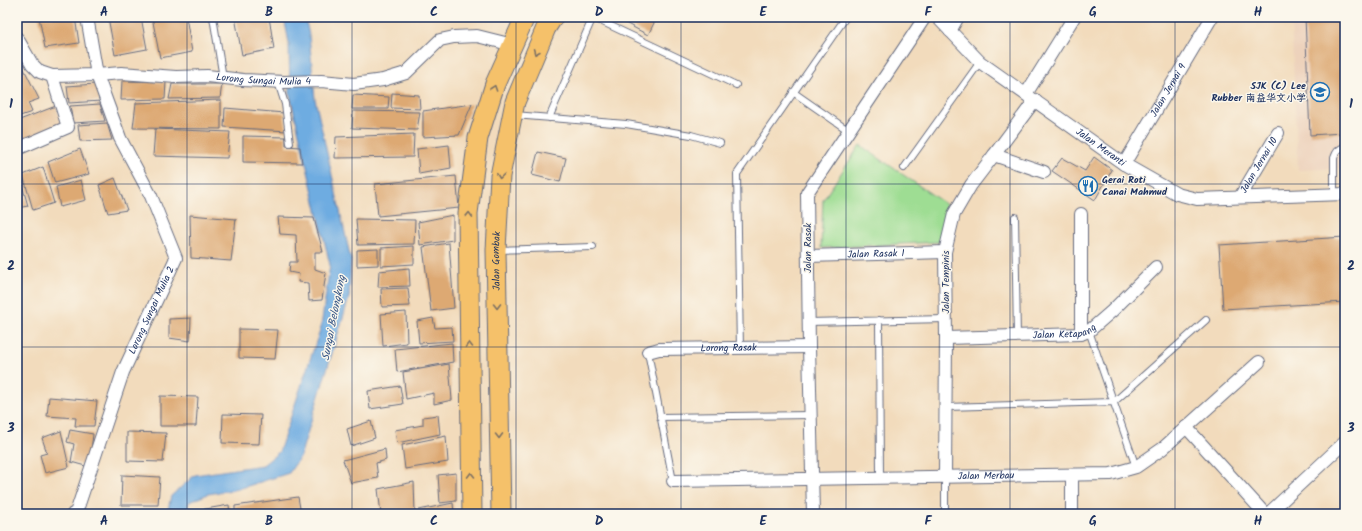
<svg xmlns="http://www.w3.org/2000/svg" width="1362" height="531" font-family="Kalam,'LXGW WenKai TC',sans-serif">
	<rect width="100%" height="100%" fill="#fbf7ec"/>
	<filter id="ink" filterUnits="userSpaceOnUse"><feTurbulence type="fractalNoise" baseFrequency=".025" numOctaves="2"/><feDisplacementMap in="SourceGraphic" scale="8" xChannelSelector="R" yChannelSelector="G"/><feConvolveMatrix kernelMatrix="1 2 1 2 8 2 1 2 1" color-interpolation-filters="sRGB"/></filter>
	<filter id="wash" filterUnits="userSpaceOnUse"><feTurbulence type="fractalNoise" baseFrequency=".012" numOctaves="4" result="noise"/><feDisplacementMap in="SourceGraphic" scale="16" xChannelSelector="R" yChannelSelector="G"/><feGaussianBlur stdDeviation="0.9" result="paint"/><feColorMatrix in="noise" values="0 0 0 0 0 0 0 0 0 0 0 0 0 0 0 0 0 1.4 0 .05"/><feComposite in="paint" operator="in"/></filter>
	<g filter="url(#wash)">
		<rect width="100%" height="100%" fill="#f2dbbc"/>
		<path fill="#edd2bb" d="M 1291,17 L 1345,17 L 1345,168 L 1298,170 Z"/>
		<path fill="#9edd93" stroke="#5c8678" d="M 860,145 L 947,205 L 939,242 L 821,248 L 823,200 Z"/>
		<path fill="#6eace1" stroke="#446ea0" d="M 284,17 L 305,17 L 309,35 L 315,99 L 351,260 L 349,298 L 300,457 L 289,473 L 238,489 L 208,494 L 189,502 L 186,514 L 167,514 L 171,496 L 195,475 L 263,465 L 279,452 L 321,327 L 330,265 L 290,95 L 289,43 Z"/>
		<g id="blocks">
			<path fill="#dda973" d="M 39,17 L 75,17 L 79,43 L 45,48 Z
				M 108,17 L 141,17 L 147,49 L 115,55 Z
				M 152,17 L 186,17 L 192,52 L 160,58 Z
				M 235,17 L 269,17 L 274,49 L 242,55 Z
				M 614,17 L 657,17 L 648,35 Z
				M 1305,17 L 1345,17 L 1345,144 L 1344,144 L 1343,133 L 1310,135 Z
				M 17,55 L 39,99 L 28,103 L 32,112 L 17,117 Z
				M 122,81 L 166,82 L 165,99 L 121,100 Z
				M 96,84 L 101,101 L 69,103 L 67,86 Z
				M 172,84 L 222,84 L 220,98 L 169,99 Z
				M 392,93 L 419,95 L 420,109 L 391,108 Z
				M 353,95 L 389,97 L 388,109 L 352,109 Z
				M 221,100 L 221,129 L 133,128 L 136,103 Z
				M 100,104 L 105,121 L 73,123 L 70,106 Z
				M 472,104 L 459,135 L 423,137 L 423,111 Z
				M 56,106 L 63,125 L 24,143 L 17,124 L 17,121 Z
				M 225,108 L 284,113 L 287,131 L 224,127 Z
				M 353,111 L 420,112 L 417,130 L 352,128 Z
				M 107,123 L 112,140 L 80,141 L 78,125 Z
				M 155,129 L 230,132 L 227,158 L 153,156 Z
				M 414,134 L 413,157 L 335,158 L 336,137 Z
				M 243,136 L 286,137 L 286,146 L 300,147 L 302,163 L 243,162 Z
				M 449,145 L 451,168 L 419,174 L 417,149 Z
				M 80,149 L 89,174 L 55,183 L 48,162 Z
				M 538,152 L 566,158 L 560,182 L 532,175 Z
				M 1094,157 L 1112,170 L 1095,200 L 1052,171 L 1062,158 L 1085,171 Z
				M 43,167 L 54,203 L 33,210 L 23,175 Z
				M 456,176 L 459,208 L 378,216 L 375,184 Z
				M 115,178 L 127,210 L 108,213 L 99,185 Z
				M 81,180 L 86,200 L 60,207 L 56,187 Z
				M 21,181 L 28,206 L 17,208 L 17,182 Z
				M 190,215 L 236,219 L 231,261 L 191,258 Z
				M 453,215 L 453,240 L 420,245 L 418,222 Z
				M 278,217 L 314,218 L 323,252 L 315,252 L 315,269 L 326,273 L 322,300 L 309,301 L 308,283 L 298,282 L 299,274 L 289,272 L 290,262 L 297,262 L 296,235 L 280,234 Z
				M 356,219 L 415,220 L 414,244 L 358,245 Z
				M 1345,237 L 1345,302 L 1223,309 L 1219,245 Z
				M 449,243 L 454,308 L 431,311 L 423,247 Z
				M 414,246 L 414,264 L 381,266 L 381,248 Z
				M 378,249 L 378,265 L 357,266 L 357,250 Z
				M 409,268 L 410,286 L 378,287 L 379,271 Z
				M 408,288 L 410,306 L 382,307 L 381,289 Z
				M 406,312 L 407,343 L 383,346 L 381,314 Z
				M 191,318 L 190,341 L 169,338 L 169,319 Z
				M 433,318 L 435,328 L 452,327 L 453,341 L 419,343 L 417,321 Z
				M 239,329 L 278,330 L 275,359 L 239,358 Z
				M 452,343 L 453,362 L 397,372 L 395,349 Z
				M 449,364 L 452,400 L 434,404 L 434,393 L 406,399 L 403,372 Z
				M 400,386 L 403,404 L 370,409 L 368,391 Z
				M 160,396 L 198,397 L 196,426 L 160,426 Z
				M 49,397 L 97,401 L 94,426 L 75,426 L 76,418 L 47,416 Z
				M 223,414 L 261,415 L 259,444 L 222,443 Z
				M 438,415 L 440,434 L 397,443 L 395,430 L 423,425 L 423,417 Z
				M 371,421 L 375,438 L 351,446 L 347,429 Z
				M 70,430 L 93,434 L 89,467 L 71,462 L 74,444 L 67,442 Z
				M 61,431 L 69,467 L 45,473 L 40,455 L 47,453 L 42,438 Z
				M 127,432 L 166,433 L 163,462 L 127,461 Z
				M 446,436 L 448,462 L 405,469 L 402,445 Z
				M 385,449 L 386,460 L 376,463 L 378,478 L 351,483 L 343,460 Z
				M 456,473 L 456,501 L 440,503 L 438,475 Z
				M 122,475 L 160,477 L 158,505 L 121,505 Z
				M 414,482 L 415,513 L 381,514 L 378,489 Z
				M 298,497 L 301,514 L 235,514 L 235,506 Z
				M 453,503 L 454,514 L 419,514 L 419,510 Z
				M 229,505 L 230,514 L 194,514 L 194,511 Z"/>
		</g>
	</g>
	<g filter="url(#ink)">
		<use href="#blocks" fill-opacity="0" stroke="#666b7f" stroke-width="1"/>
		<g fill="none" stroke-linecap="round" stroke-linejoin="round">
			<g stroke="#666b7f" stroke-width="8">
				<path id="lane" d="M 213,17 L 223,78
					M 592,17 L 736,85
					M 278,82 L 285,104 L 290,143
					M 793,92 L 849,131
					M 514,115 L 626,124 L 691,135 L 720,143
					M 549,118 L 593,17
					M 904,168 L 980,62
					M 1334,194 L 1334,158 C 1336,152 1338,149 1344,147
					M 1015,217 L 1017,337
					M 498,250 L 593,247
					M 879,320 L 880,477
					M 808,322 L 946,319
					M 1089,331 L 1136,467
					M 740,349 L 737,174 L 846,17
					M 648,352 L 673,481
					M 946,407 L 1114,402 L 1206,320
					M 660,417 L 811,415
					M 945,476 L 945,514"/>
			</g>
			<g stroke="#666b7f" stroke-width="14">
				<g id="street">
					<path id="s1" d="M 937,17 L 980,62 L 1124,164 L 1177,194 L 1197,199 L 1345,194"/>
					<path d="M 950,31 L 958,17"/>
					<path id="s2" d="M 17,38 L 32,64 L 40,72 L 52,76 L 97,75 L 121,73 L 176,77 L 207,76 L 243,80 L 284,82 L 321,81 L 354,84 L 383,80 L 406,73 L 440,40 L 454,37 L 477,36 L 513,45"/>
					<path d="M 1026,94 L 1074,17"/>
					<path d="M 17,149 L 68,127 L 52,76"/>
					<path d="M 994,155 L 1035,100"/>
					<path id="s3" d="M 1124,164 L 1212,17"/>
					<path id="s4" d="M 1240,197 L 1278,133"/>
					<path id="s5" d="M 808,256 L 945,252"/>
					<path d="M 1081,334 L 1081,214"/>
					<path id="s6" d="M 946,338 L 1081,334 L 1089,331 L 1112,311 L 1156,267"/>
					<path id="s7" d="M 648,352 L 659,349 L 809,347"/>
					<path d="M 1186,427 L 1265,514"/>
					<path d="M 945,476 L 946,338 L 945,252 L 954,214 L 971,185 L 994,155 L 1044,172"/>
					<path d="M 1072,476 L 1072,514"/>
					<path id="s8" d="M 673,481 L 1111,474 L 1136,467 L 1162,449 L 1259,362"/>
					<path id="s9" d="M 73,514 L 76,513 L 123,372 L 176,258 L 151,196 L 120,138 L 97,75 L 87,17"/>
					<path d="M 813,514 L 809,347 L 807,193 L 925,17"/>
					<path d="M 1268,514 L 1345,442"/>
				</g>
			</g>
			<g stroke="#666b7f" stroke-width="21">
				<g id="primary">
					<path d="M 472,514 L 468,213 L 478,138 L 495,84 L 525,17"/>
					<path id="s10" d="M 501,514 L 496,250 L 500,176 L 515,102 L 546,28 L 553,17"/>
				</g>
			</g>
			<use href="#lane" stroke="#fff" stroke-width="6"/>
			<use href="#street" stroke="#fff" stroke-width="12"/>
			<use href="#primary" stroke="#f5c16b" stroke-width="19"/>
		</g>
		<defs><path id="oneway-chevron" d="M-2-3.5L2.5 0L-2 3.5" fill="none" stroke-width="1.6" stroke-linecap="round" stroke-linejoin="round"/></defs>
		<g stroke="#7d7164">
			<use href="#oneway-chevron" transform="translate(536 52) rotate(113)"/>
			<use href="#oneway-chevron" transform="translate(494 88) rotate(-71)"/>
			<use href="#oneway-chevron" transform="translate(500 176) rotate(97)"/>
			<use href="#oneway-chevron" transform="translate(469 215) rotate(-88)"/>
			<use href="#oneway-chevron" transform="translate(497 306) rotate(89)"/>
			<use href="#oneway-chevron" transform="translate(469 345) rotate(-90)"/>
			<use href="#oneway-chevron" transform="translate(499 436) rotate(89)"/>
			<use href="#oneway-chevron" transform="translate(471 475) rotate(-91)"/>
		</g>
	</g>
	<path fill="none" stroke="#1b2f5e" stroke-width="1" stroke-opacity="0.55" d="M 187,17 L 187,514M 352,17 L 352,514M 516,17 L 516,514M 681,17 L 681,514M 846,17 L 846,514M 1010,17 L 1010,514M 1175,17 L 1175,514M 17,184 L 1345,184M 17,347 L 1345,347"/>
	<defs>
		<g id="school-ring" transform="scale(1)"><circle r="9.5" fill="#fbf7ec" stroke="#1f6fb2" stroke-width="1.5"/><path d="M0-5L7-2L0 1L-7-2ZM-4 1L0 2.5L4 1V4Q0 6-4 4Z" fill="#1f6fb2"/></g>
		<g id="restaurant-ring" transform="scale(1)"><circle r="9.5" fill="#fbf7ec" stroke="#1f6fb2" stroke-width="1.5"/><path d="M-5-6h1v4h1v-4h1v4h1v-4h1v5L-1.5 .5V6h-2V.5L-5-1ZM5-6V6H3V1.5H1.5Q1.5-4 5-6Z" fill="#1f6fb2"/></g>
	</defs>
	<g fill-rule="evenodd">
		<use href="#school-ring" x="1320" y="92"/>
		<use href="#restaurant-ring" x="1088" y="186"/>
	</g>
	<g text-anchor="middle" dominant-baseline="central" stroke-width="3" stroke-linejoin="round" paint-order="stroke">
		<g font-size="10" fill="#1b2f5e" stroke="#fbf7ec">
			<text stroke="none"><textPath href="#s2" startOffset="266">Lorong Sungai Mulia 4</textPath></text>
			<text stroke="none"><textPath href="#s3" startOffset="86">Jalan Jernai 9</textPath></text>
			<text stroke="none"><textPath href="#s1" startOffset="210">Jalan Meranti</textPath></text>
			<text stroke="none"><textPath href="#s4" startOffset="37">Jalan Jernai 10</textPath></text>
			<text transform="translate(808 248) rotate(-90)">Jalan Rasak</text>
			<text stroke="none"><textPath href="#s5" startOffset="68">Jalan Rasak 1</textPath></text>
			<text stroke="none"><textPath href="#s10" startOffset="253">Jalan Gombak</textPath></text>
			<text transform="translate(946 282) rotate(-90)">Jalan Tempinis</text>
			<text stroke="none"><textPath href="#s9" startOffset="220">Lorong Sungai Mulia 2</textPath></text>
			<text stroke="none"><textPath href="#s6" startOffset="119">Jalan Ketapang</textPath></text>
			<text stroke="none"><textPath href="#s7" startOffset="81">Lorong Rasak</textPath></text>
			<text stroke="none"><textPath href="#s8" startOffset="313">Jalan Merbau</textPath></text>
		</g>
		<g font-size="10" font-weight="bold" fill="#1b2f5e" stroke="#fbf7ec" text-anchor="end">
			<text x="1306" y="86">SJK (C) Lee<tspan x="1306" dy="12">Rubber 南益华文小学</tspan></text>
			<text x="1102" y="180" text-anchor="start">Gerai Roti<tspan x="1102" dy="12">Canai Mahmud</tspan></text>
		</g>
		<g font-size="11" font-style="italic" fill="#345485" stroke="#fbf7ec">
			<text transform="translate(334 318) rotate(-79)">Sungai Belongkong</text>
		</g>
	</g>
	<rect width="1362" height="531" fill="none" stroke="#fbf7ec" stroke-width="44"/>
	<rect x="22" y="22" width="1318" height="487" fill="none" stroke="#1b2f5e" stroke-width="1.5"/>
	<g font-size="13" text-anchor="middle" font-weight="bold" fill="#1b2f5e">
		<text x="104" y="16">A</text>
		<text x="269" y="16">B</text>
		<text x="434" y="16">C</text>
		<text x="599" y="16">D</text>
		<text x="763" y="16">E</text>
		<text x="928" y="16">F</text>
		<text x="1093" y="16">G</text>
		<text x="1258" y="16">H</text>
		<text x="11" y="108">1</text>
		<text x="1351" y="108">1</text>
		<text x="11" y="270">2</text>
		<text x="1351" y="270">2</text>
		<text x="11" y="432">3</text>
		<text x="1351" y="432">3</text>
		<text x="104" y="525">A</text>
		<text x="269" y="525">B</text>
		<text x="434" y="525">C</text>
		<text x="599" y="525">D</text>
		<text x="763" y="525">E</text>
		<text x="928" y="525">F</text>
		<text x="1093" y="525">G</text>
		<text x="1258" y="525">H</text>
	</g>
</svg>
